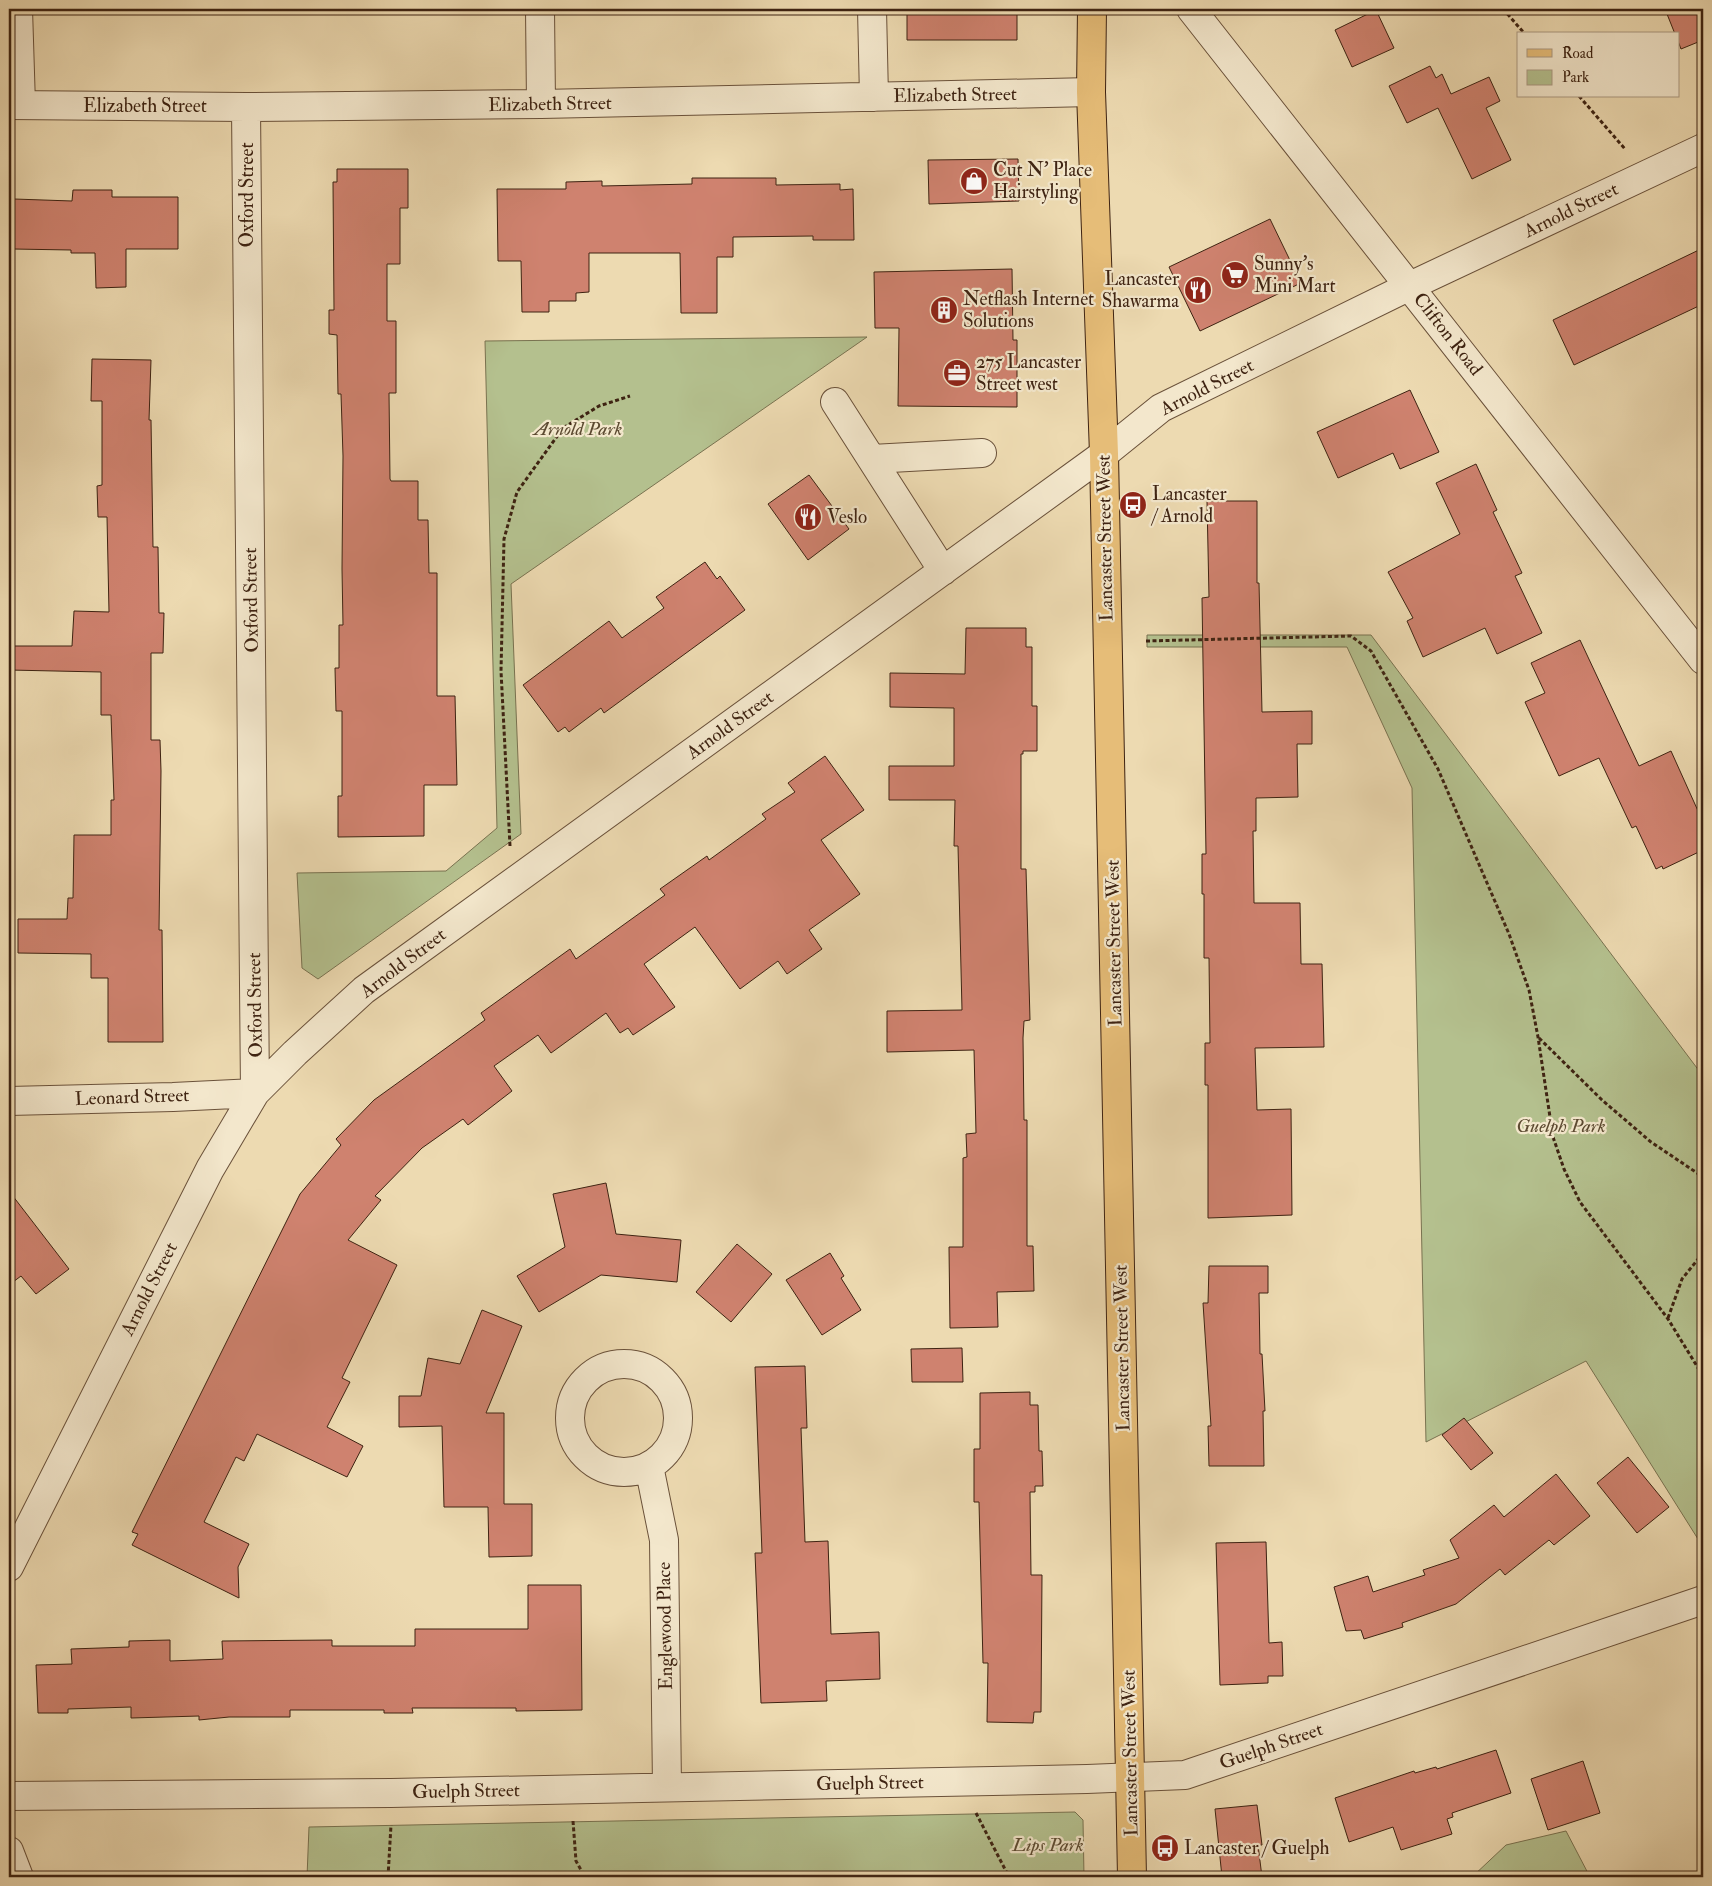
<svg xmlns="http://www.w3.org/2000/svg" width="1712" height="1886" font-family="'IM FELL Double Pica',serif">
	<rect width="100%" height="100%" fill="#eddab1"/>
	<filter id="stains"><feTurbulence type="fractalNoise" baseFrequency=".004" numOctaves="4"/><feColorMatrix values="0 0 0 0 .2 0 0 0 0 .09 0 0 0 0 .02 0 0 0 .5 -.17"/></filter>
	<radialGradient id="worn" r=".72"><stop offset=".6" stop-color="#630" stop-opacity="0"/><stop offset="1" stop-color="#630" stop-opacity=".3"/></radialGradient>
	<path fill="#b4c08e" stroke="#797250" d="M 867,337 L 511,584 L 521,834 L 318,979 L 302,968 L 297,873 L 446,871 L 497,828 L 485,341 Z
		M 1147,635 L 1371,635 L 1703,1076 L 1703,1547 L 1586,1361 L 1426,1442 L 1412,788 L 1347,647 L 1147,647 Z
		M 1075,1812 L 1083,1820 L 1084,1877 L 307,1877 L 309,1827 Z
		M 1566,1831 L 1590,1877 L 1472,1877 L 1506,1845 Z"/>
	<path fill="#cf826f" stroke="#3e2312" d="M 907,9 L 1017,9 L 1017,40 L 907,40 Z
		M 1665,9 L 1703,9 L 1703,40 L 1681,49 L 1678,41 L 1678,34 L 1675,34 Z
		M 1376,10 L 1394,48 L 1352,67 L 1335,30 Z
		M 1430,66 L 1436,78 L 1442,74 L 1451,94 L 1489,77 L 1500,101 L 1486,108 L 1511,160 L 1472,179 L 1438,108 L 1407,123 L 1389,86 Z
		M 1018,159 L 1019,201 L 929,204 L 928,160 Z
		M 337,169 L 408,169 L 408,208 L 400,208 L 400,264 L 387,264 L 387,321 L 396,321 L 396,393 L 389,393 L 390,479 L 391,481 L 418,481 L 418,520 L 428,520 L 429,573 L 437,573 L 437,696 L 455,696 L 457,785 L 424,785 L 424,836 L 338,837 L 338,796 L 342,796 L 342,711 L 336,711 L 335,668 L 339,668 L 339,625 L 343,625 L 342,569 L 343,456 L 341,394 L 338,394 L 337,335 L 329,334 L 329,310 L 334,310 L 333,182 L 337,182 Z
		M 692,178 L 776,178 L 776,185 L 840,184 L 840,190 L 853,189 L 854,240 L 813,240 L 813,236 L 733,237 L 733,257 L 717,257 L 717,313 L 681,313 L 680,253 L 589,253 L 589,292 L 576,293 L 576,301 L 549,301 L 549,312 L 522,312 L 521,261 L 498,261 L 497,189 L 566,189 L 566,182 L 602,181 L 602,186 L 692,184 Z
		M 73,190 L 112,190 L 112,197 L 178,197 L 178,249 L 126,249 L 126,287 L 96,288 L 95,253 L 71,253 L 71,250 L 13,249 L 14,199 L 72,201 Z
		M 1270,219 L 1301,283 L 1200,331 L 1169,267 Z
		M 1703,248 L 1703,304 L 1574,365 L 1553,320 Z
		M 1012,269 L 1013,340 L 1017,340 L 1017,407 L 898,406 L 899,328 L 875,328 L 874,272 Z
		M 92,359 L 151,360 L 149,420 L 151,420 L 153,547 L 158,547 L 159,613 L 164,613 L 163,653 L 151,653 L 151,740 L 160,740 L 161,771 L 159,930 L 162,930 L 163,1042 L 108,1042 L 108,978 L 91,978 L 91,954 L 18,953 L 18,919 L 67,919 L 68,898 L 73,898 L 74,835 L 111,835 L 111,800 L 114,800 L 111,715 L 101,715 L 101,672 L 9,670 L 9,646 L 72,646 L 74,611 L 109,612 L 107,517 L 98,517 L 97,486 L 102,485 L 102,401 L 91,401 Z
		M 1410,390 L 1439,452 L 1400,469 L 1393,453 L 1338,478 L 1317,432 Z
		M 1476,464 L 1497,510 L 1493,512 L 1522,573 L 1515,576 L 1542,633 L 1497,654 L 1485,628 L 1423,657 L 1407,621 L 1413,618 L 1388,572 L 1460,534 L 1436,483 Z
		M 809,475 L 849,529 L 808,560 L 768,504 Z
		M 1207,501 L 1257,501 L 1257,583 L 1259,583 L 1262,712 L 1312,711 L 1312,744 L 1297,744 L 1298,797 L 1256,798 L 1256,831 L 1253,831 L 1254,903 L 1300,903 L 1301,964 L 1322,964 L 1324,1047 L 1255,1048 L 1257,1110 L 1291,1109 L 1292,1215 L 1208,1218 L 1208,1085 L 1205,1085 L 1205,1043 L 1210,1043 L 1209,958 L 1204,958 L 1204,894 L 1202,894 L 1202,854 L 1206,854 L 1202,598 L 1209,597 Z
		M 705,562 L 717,579 L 720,576 L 745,610 L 604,713 L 601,708 L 569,732 L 565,727 L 558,732 L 523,685 L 609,621 L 622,638 L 664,608 L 656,597 Z
		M 966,628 L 1026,628 L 1026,647 L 1032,647 L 1032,706 L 1037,706 L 1037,751 L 1023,751 L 1023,754 L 1021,754 L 1021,869 L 1026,869 L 1030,1020 L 1024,1021 L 1023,1038 L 1024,1120 L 1027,1120 L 1027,1246 L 1033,1246 L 1034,1291 L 997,1292 L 998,1327 L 950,1328 L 949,1247 L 963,1247 L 963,1158 L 967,1157 L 966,1134 L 976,1133 L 974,1050 L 887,1052 L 887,1011 L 962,1010 L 958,846 L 954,846 L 955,800 L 889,800 L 889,766 L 954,766 L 954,708 L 890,707 L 890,673 L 965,674 Z
		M 1580,640 L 1639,766 L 1671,751 L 1703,822 L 1703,850 L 1663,869 L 1662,866 L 1656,869 L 1636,826 L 1632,828 L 1599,758 L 1559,776 L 1525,702 L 1545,693 L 1531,663 Z
		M 825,756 L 864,810 L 821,840 L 860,894 L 809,930 L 822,949 L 787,974 L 778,961 L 740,989 L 695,927 L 644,964 L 675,1007 L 633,1035 L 628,1028 L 620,1033 L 606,1013 L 551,1053 L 538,1035 L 494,1066 L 512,1091 L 468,1125 L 463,1119 L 422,1148 L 375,1196 L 381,1200 L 348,1240 L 397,1265 L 342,1378 L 350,1382 L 327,1427 L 363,1446 L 347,1477 L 257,1434 L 244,1461 L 236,1457 L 204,1522 L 249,1544 L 238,1567 L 239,1598 L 132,1545 L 138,1534 L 132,1532 L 300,1194 L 341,1145 L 336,1139 L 374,1100 L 485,1020 L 481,1013 L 570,949 L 576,959 L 665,895 L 660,889 L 707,856 L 709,860 L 766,819 L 762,814 L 795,792 L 788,783 Z
		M 606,1183 L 616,1234 L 681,1240 L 677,1282 L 601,1275 L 539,1312 L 517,1276 L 565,1247 L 553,1194 Z
		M 9,1191 L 69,1269 L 36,1294 L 21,1276 L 9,1285 Z
		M 737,1244 L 772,1274 L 731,1322 L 696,1292 Z
		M 830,1253 L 844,1276 L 841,1278 L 861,1310 L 822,1335 L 786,1280 Z
		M 1209,1266 L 1268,1266 L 1268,1293 L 1259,1293 L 1260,1354 L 1262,1354 L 1265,1411 L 1263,1411 L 1264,1466 L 1209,1466 L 1208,1426 L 1211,1426 L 1203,1303 L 1208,1303 Z
		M 482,1310 L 522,1326 L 486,1413 L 504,1413 L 504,1504 L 532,1504 L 532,1556 L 489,1557 L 488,1507 L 444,1507 L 442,1426 L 399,1427 L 399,1396 L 421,1396 L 428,1358 L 460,1364 Z
		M 962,1348 L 963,1382 L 912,1382 L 911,1349 Z
		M 805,1366 L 807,1428 L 801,1428 L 805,1542 L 828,1541 L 831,1634 L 879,1632 L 880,1679 L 826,1681 L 827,1701 L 761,1703 L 755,1553 L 762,1553 L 755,1367 Z
		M 1030,1392 L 1030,1405 L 1038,1405 L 1039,1451 L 1042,1451 L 1043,1486 L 1035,1486 L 1035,1492 L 1030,1492 L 1031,1575 L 1042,1575 L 1041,1712 L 1034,1712 L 1033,1723 L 987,1722 L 988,1663 L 983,1663 L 979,1502 L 974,1502 L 974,1449 L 980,1449 L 980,1393 Z
		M 1464,1418 L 1493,1453 L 1471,1470 L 1442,1435 Z
		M 1628,1457 L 1669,1507 L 1637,1533 L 1597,1483 Z
		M 1556,1474 L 1590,1516 L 1554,1545 L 1549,1540 L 1505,1575 L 1500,1569 L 1456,1604 L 1402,1623 L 1403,1627 L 1364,1639 L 1361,1630 L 1346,1631 L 1334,1587 L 1368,1576 L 1373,1592 L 1425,1575 L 1423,1570 L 1459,1558 L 1450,1540 L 1494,1505 L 1504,1517 Z
		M 1266,1542 L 1269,1643 L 1282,1642 L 1283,1676 L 1268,1676 L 1268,1683 L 1220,1685 L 1216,1543 Z
		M 528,1585 L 581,1585 L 582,1710 L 516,1711 L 516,1708 L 412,1708 L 413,1713 L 384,1713 L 384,1710 L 290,1710 L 290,1717 L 229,1717 L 199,1720 L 199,1716 L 131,1718 L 131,1707 L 68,1709 L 68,1713 L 38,1713 L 36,1665 L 72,1664 L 71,1649 L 129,1647 L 129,1641 L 170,1640 L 170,1661 L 223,1659 L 222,1641 L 332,1640 L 332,1646 L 415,1646 L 415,1629 L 528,1629 Z
		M 1496,1750 L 1511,1793 L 1452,1813 L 1453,1817 L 1447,1819 L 1452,1834 L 1401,1850 L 1393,1827 L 1349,1842 L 1335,1798 L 1414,1771 L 1415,1773 L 1436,1767 L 1437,1769 Z
		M 1583,1761 L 1600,1813 L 1548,1830 L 1531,1779 Z
		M 1257,1805 L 1262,1845 L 1258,1845 L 1262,1877 L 1222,1877 L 1215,1809 Z"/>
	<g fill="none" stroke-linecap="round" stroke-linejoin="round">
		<g stroke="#6a513a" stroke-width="30">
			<path id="minor" d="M 18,9 L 21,105
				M 540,9 L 541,104
				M 872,9 L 874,97
				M 1191,9 L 1703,660
				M 9,105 L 246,107 L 541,104 L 1091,92
				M 835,402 L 943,571
				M 872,459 L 982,453
				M 9,1101 L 173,1097 L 255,1093 L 246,107
				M570 1418a54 54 0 1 1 108 0a54 54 0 1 1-108 0Z
				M 649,1466 L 664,1540 L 667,1787
				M 9,1567 L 210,1169 L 255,1093 L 295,1053 L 364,990 L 1104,454 L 1161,408 L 1410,286 L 1703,148
				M 9,1796 L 391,1793 L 1087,1779 L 1185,1775 L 1703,1600
				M 9,1851 L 19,1877"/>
		</g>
		<g stroke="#3e2312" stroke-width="30">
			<path id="major" d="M 1092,9 L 1091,92 L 1104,454 L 1132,1877"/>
		</g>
		<path stroke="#3e2312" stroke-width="3" stroke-dasharray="4 2.5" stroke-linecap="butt" d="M 1503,9 L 1525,34
			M 1579,96 L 1625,149
			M 1146,641 L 1351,636 L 1371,651 L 1438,769 L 1509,934 L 1529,990 L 1538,1037 L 1553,1137 L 1564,1169 L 1580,1202 L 1668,1319 L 1703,1376
			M 510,846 L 501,671 L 504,539 L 517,492 L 563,428 L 599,406 L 630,396
			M 1539,1038 L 1602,1100 L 1651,1142 L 1703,1177
			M 1668,1318 L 1682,1279 L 1703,1253
			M 976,1813 L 1009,1877
			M 573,1821 L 576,1861 L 585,1877
			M 388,1877 L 391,1825"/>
		<use href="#minor" stroke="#f3e7cc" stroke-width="28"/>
		<use href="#major" stroke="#e6bd78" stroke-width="28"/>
	</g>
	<defs>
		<g id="shop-disc" transform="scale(1.4375)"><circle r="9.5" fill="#8f2418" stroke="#f3e7cc"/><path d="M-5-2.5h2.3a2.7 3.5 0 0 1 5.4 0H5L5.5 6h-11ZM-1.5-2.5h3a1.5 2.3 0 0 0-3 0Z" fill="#fff"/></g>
		<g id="supermarket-disc" transform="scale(1.4375)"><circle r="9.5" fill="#8f2418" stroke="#f3e7cc"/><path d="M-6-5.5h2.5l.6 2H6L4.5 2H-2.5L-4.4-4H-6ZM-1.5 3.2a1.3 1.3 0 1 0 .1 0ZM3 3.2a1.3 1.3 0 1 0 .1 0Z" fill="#fff"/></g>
		<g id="restaurant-disc" transform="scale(1.4375)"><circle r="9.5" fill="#8f2418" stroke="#f3e7cc"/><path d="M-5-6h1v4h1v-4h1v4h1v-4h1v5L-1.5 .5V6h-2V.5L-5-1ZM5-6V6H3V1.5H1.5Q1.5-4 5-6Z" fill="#fff"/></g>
		<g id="building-disc" transform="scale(1.4375)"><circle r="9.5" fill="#8f2418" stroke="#f3e7cc"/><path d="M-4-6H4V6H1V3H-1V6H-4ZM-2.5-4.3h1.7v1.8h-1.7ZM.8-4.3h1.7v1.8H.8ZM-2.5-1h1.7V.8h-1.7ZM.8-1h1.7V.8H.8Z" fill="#fff"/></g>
		<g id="office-disc" transform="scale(1.4375)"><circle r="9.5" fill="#8f2418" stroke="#f3e7cc"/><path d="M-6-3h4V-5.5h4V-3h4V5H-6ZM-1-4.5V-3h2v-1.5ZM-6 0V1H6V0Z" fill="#fff"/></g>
		<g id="bus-disc" transform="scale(1.4375)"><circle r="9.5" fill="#8f2418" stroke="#f3e7cc"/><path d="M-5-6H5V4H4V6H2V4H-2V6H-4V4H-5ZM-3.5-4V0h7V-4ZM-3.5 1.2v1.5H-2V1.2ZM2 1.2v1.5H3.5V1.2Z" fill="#fff"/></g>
	</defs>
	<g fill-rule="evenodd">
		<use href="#shop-disc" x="974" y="181"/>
		<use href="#supermarket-disc" x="1235" y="275"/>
		<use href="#restaurant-disc" x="1198" y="290"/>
		<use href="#building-disc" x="944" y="310"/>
		<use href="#office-disc" x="957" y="373"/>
		<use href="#bus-disc" x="1133" y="505"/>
		<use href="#restaurant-disc" x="808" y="517"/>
		<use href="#bus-disc" x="1165" y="1848"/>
	</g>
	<g text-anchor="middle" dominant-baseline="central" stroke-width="4.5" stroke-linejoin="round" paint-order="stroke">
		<g font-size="19" fill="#3e2312" stroke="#f3e7cc">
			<text transform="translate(955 95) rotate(-1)">Elizabeth Street</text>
			<text transform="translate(550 104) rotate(-1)">Elizabeth Street</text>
			<text x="145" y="106">Elizabeth Street</text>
			<text transform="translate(247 195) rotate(-90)">Oxford Street</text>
			<text transform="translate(1571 210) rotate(-26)">Arnold Street</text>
			<text transform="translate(1448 334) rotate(52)">Clifton Road</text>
			<text transform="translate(1207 387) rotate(-27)">Arnold Street</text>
			<text transform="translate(1105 538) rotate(-91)">Lancaster Street West</text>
			<text transform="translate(251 600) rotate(-91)">Oxford Street</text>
			<text transform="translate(730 725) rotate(-36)">Arnold Street</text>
			<text transform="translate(1114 943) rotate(-91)">Lancaster Street West</text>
			<text transform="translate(403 963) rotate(-37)">Arnold Street</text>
			<text transform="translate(255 1005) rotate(-91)">Oxford Street</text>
			<text transform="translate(132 1097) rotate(-2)">Leonard Street</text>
			<text transform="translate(149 1289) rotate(-63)">Arnold Street</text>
			<text transform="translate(1122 1348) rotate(-91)">Lancaster Street West</text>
			<text transform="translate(665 1626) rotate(-91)">Englewood Place</text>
			<text transform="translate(1271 1746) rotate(-19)">Guelph Street</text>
			<text transform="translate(1130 1753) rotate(-91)">Lancaster Street West</text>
			<text transform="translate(870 1783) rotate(-1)">Guelph Street</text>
			<text transform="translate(466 1791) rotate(-1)">Guelph Street</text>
		</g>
		<g font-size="19" fill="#3e2312" stroke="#f3e7cc" text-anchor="start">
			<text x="993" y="170">Cut N' Place<tspan x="993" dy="22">Hairstyling</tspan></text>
			<text x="1254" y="264">Sunny's<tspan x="1254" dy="22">Mini Mart</tspan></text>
			<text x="1179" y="279" text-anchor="end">Lancaster<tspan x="1179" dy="22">Shawarma</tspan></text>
			<text x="963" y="299">Netflash Internet<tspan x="963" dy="22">Solutions</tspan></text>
			<text x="976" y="362">275 Lancaster<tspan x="976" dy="22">Street west</tspan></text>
			<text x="1152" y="494">Lancaster<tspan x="1152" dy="22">/ Arnold</tspan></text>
			<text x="827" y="517">Veslo</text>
			<text x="1184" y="1848">Lancaster / Guelph</text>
		</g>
		<g font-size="19" font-style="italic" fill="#5c4a31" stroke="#f3e7cc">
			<text x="578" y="429">Arnold Park</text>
			<text x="1561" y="1126">Guelph Park</text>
			<text x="1048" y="1845">Lips Park</text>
		</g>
	</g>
	<rect width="1712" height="1886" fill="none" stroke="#eddab1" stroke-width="30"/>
	<rect x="10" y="10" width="1692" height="1866" fill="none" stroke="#3e2312" stroke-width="2.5"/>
	<rect x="15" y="15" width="1682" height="1856" fill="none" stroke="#3e2312"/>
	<rect x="1517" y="32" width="162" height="65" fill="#f3e7cc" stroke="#ab9982"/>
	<rect x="1527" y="49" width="25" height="8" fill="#e6bd78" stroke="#ab9982"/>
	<text x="1562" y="58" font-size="15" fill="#3e2312">Road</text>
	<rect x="1527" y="70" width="25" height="15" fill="#b4c08e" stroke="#ab9982"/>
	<text x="1562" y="82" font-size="15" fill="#3e2312">Park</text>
	<rect width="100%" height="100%" filter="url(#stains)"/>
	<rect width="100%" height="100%" fill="url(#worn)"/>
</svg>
